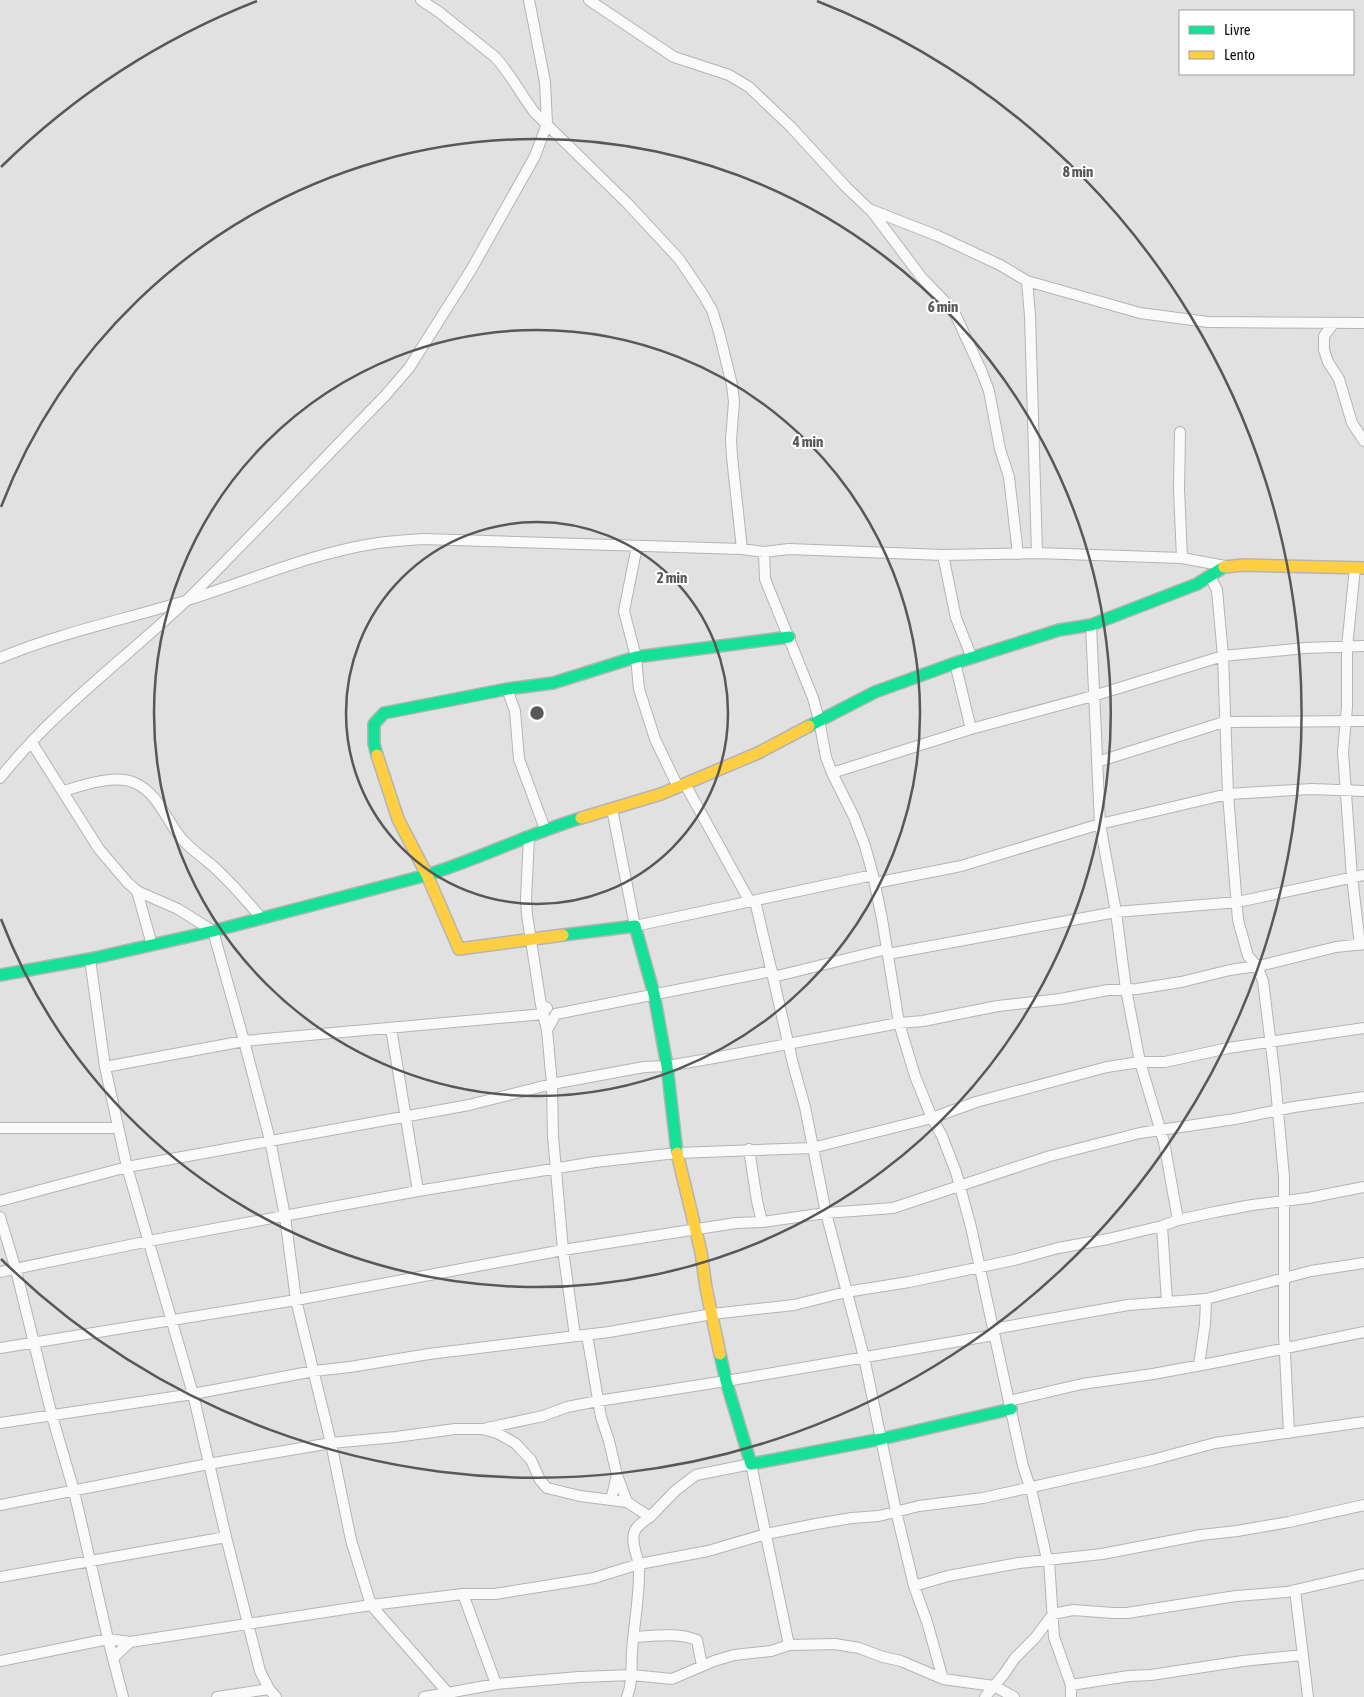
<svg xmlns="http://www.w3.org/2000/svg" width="1364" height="1697" font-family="'Asap Condensed',sans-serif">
	<rect width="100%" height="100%" fill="#e2e1e2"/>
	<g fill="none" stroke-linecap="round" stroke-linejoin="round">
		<g stroke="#b5b4b5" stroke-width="12">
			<path id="street" d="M 421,0 L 439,12 L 495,57 C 511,74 521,95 535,113 L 628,204 L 679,259 L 702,293 L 712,310 L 719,332 L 732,385 L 734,402 L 731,440 L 732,457 L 742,549
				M 589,0 L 674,57 L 729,75 L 749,87 L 791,127 L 846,187 L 869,209 L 938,236 L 1000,265 L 1027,281 L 1140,313 L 1208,322 L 1364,323
				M 870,209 L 922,278 L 948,305 L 956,316 L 981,370 L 989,391 L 1000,449 L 1009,477 L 1018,554
				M 1027,281 L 1030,316 L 1037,553
				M 1333,324 L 1324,336 L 1324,350 L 1328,362 L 1339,379 L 1352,423 L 1364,441
				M 1180,432 L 1179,489 L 1182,558
				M 637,546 L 624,611 L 636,657 L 639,689 L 655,739 L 678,787
				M 764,552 L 765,579 L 813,698 L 819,720 L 826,757 L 832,773 L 854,817 L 865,846 L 873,875 L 882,919 L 899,1023 L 915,1076 L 932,1118 L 942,1136 L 956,1172 L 971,1227 L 1023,1466 L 1032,1493 L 1046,1555 L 1049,1560 L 1054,1637 L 1071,1685 L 1071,1697
				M 943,555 L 956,618 L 972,658
				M 1355,568 L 1347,647 L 1347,707 L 1343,752 L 1352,877 L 1360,945
				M 1210,576 L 1217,590 L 1223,656 L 1228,794 L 1238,920 L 1248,956 L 1257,966 L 1263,981 L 1275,1078 L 1284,1177 L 1284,1334 L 1289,1433
				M 1091,625 L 1100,824 L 1116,912 L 1126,989 L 1140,1062 L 1164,1142 L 1178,1220
				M 0,658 C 59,633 123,620 185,601 C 249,581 311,553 378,543 C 393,541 408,540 423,539 L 742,549 L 764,552 L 789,549 L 943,555 L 1037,553 L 1182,558 L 1225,566
				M 955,663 L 971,729
				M 507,689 L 515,711 L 519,759 L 545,829
				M 32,743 L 99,849 L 127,882 L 137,891 L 178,909 L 213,931 L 244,1041 L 270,1140 L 285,1216 L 296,1300 L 331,1443 L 396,1437 L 455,1429 L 482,1429 L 497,1433 L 515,1443 L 531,1460 L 540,1480 L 547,1488 L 580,1496 L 627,1502 L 650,1517 L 675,1491 L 696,1475 L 751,1464 L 789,1645
				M 1097,762 L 1224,722 L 1364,721
				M 832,773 L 971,729 L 1093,696 L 1223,656 L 1305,648 L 1364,646
				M 0,778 C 54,710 125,659 187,600 C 254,534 317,465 383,398 L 409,368 L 471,270 L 535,156 L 547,124 L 545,82 L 529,0
				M 685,784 L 750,902
				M 64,791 C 83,785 116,774 135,783 C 158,793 166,820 181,838 C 190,849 204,858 215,868 C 232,884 248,902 262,919
				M 612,809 L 635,926 L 873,875
				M 529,836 L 526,899 L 527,915 L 541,1005 L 547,1008
				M 875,883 L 961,866 L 1100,824 L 1228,794 L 1312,789 L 1364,791
				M 137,891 L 152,945
				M 755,901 L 773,977 L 887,949
				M 888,954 L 1116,912 L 1238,902 L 1364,875
				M 90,959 L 105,1067 L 127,1167 L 193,1394 L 226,1537 L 260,1671 L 269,1689 L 276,1697
				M 773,977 L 793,1064 L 805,1107 L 826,1213 L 864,1357 L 896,1511 L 914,1586
				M 541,1005 L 547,1030 L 552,1084 L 553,1136 L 563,1250 L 575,1336
				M 391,1028 L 418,1191
				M 547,1030 L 556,1014 L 772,971
				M 105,1067 L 244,1041 L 544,1014
				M 0,1128 L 118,1128
				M 749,1149 L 757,1201 L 762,1222
				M 0,1201 L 127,1167 L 469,1105 L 552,1084 L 644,1067 L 667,1066 L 714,1058 L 899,1023 L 923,1021 L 998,1006 L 1060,999 L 1108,990 L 1137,989 L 1181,982 L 1230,970 L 1263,965 L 1336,947 L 1364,944
				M 0,1217 L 16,1270 L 52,1416 L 74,1491 L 108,1639 L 123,1697
				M 1162,1226 L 1167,1302
				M 0,1272 L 149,1241 L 418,1191 L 595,1162 L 677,1153 L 812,1148 L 932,1118 L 976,1102 L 1107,1067 L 1140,1062 L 1165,1062 L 1228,1048 L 1364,1028
				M 993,1329 L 1128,1305 L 1206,1299 L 1311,1271 L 1364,1263
				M 587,1335 L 601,1417 L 609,1441 L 617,1475 L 627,1502
				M 0,1348 L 296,1300 L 563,1250 L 736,1223 L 762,1222 L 826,1213 L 893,1208 L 1050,1156 L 1140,1133 L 1235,1119 L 1294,1107 L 1364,1097
				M 1199,1365 L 1205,1324 L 1206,1299
				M 1009,1401 L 1082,1384 L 1153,1374 L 1223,1361 L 1364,1332
				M 0,1423 L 193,1394 L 314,1371 L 350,1367 L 429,1354 L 609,1332 L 712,1314 L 794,1305 L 846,1292 L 909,1282 L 1014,1260 L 1058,1248 L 1108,1239 L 1162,1226 L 1178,1220 L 1215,1212 L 1252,1205 L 1308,1198 L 1364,1187
				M 487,1428 L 543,1416 L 567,1407 L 598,1401 L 726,1381 L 994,1335
				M 611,1500 L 617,1475
				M 0,1505 L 208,1464 L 331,1443 L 351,1540 L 371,1605 L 130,1642 L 108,1639 L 0,1661
				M 0,1577 L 226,1537
				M 1295,1590 L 1308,1697
				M 463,1594 L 496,1684
				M 634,1637 C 654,1636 678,1632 697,1640 L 702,1666
				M 113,1658 L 130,1642
				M 943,1679 L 927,1622 L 914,1586 L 948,1576 L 1019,1563 L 1102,1554 L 1201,1535 L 1237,1531 L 1289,1522 L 1364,1505
				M 1071,1685 L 1129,1676 L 1151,1675 L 1243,1661 L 1303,1655
				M 448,1693 L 371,1605 L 463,1594 L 495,1594 L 594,1578 L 639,1564 L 708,1551 L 766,1534 L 816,1524 L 852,1518 L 879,1516 L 919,1506 L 983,1498 L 1152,1460 L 1215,1443 L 1364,1422
				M 217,1697 L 269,1689
				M 424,1697 L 448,1693
				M 448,1697 L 448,1693 L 496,1684 L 579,1677 L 632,1675 L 672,1679 L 714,1661 L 734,1655 L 771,1651 L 789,1645 L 835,1644 L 859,1648 L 883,1657 L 901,1661 L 943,1679 L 994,1686 L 1014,1697
				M 627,1697 C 633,1681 631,1668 632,1651 C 634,1623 640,1595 639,1567 C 638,1556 631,1544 634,1533 C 636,1526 644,1521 650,1517
				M 985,1697 L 1004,1674 L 1015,1658 L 1035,1638 L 1053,1614 L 1073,1610 L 1113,1613 L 1127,1613 L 1236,1596 L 1287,1592 L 1364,1574"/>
		</g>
		<g stroke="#b5b4b5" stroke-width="14">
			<path id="fast" d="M 809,726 L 875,692 L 955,663 L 1059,630 L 1091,625 L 1197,584 L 1224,567
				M 377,755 L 374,744 L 374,724 L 384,713 L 507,689 L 553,683 L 636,657 L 789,637
				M 563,935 L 635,926 L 654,994 L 667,1066 L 677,1153
				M 0,975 L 90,959 L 213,931 L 427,875 C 479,859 528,834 581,818
				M 720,1354 L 726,1381 L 751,1464 L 881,1439 L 1011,1409"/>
		</g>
		<g stroke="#b5b4b5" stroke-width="14">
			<path id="slow" d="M 1224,567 L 1244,565 L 1364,568
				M 377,755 L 398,819 L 427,875 L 459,949 L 563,935
				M 581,818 L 661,794 L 758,753 L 809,726
				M 677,1153 L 701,1252 L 706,1288 L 720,1354"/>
		</g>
		<use href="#street" stroke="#fbfafb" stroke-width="10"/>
		<use href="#fast" stroke="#16e098" stroke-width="11"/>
		<use href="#slow" stroke="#ffcf43" stroke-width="11"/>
	</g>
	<g fill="none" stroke="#595859" stroke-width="2.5">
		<circle cx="537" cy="713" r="191"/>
		<circle cx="537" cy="713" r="383"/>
		<path d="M1 507A574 574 0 1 1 1 919"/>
		<path d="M1 167A765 765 0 0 1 257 1M817 1A765 765 0 1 1 1 1259"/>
	</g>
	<circle cx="537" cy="713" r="8" fill="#595859" stroke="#fff" stroke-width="2.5"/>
	<g font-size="15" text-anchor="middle" font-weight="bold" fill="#595859" stroke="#fff" stroke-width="4" stroke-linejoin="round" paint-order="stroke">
		<text x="1078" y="177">8 min</text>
		<text x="943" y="312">6 min</text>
		<text x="808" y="447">4 min</text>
		<text x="672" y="583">2 min</text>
	</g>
	<rect x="1179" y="10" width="175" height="65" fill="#ffffff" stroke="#9f9f9f"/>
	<rect x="1189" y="26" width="25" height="8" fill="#16e098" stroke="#9f9f9f"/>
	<text x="1224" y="35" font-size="15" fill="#0f0e0f">Livre</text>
	<rect x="1189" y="51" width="25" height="8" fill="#ffcf43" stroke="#9f9f9f"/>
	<text x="1224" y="60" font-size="15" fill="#0f0e0f">Lento</text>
</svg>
